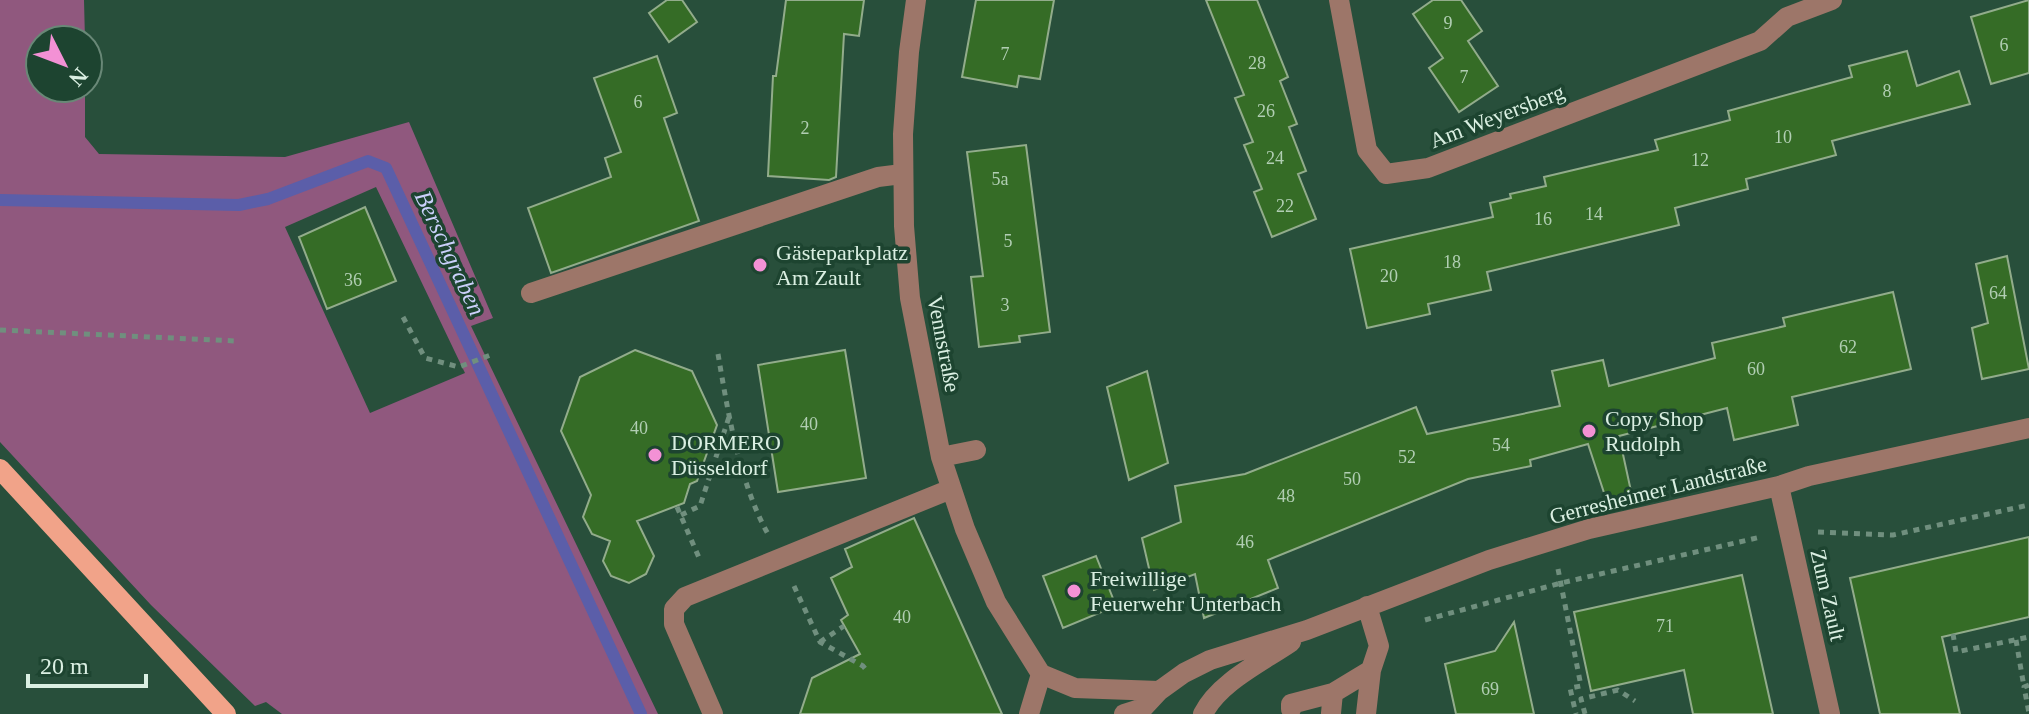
<svg xmlns="http://www.w3.org/2000/svg" width="2029" height="714" font-family="'Times New Roman',serif">
	<rect width="100%" height="100%" fill="#284f3b"/>
	<path fill="#90587e" fill-rule="evenodd" d="M 0,0 L 84,0 L 85,40 L 40,40 L 40,88 L 85,88 L 85,137 L 99,154 L 285,157 L 409,122 L 493,318 L 471,326 L 658,714 L 282,714 L 266,702 L 255,706 L 151,605 L 0,442 ZM 376,187 L 465,373 L 370,413 L 285,227 Z"/>
	<g fill="none" stroke-linecap="round" stroke-linejoin="round">
		<path stroke="#5b5ea9" stroke-width="12" d="M 0,200 L 239,205 L 268,199 L 368,161 L 386,168 L 641,714"/>
	</g>
	<path fill="#356c26" stroke="#92ac8b" stroke-width="2" d="M 667,0 L 682,0 L 697,22 L 669,42 L 649,13 Z
		M 786,0 L 864,0 L 859,36 L 844,34 L 836,177 L 829,180 L 768,176 L 773,76 L 776,76 Z
		M 976,0 L 1054,0 L 1040,79 L 1019,76 L 1017,87 L 962,77 Z
		M 1206,0 L 1257,0 L 1288,77 L 1280,81 L 1297,124 L 1289,127 L 1306,171 L 1298,174 L 1316,219 L 1272,237 L 1254,192 L 1262,189 L 1244,145 L 1253,142 L 1235,98 L 1244,95 Z
		M 1433,0 L 1461,0 L 1482,31 L 1468,41 L 1498,86 L 1459,112 L 1429,68 L 1443,58 L 1413,14 Z
		M 2029,0 L 2029,73 L 1991,84 L 1971,17 Z
		M 1907,51 L 1917,86 L 1959,71 L 1970,104 L 1832,141 L 1836,155 L 1746,179 L 1748,189 L 1675,208 L 1679,225 L 1487,272 L 1491,290 L 1428,304 L 1430,314 L 1367,328 L 1350,249 L 1493,217 L 1490,203 L 1511,198 L 1510,194 L 1546,186 L 1544,177 L 1658,150 L 1655,140 L 1730,120 L 1728,111 L 1852,77 L 1849,66 Z
		M 657,56 L 677,113 L 664,118 L 699,221 L 551,273 L 528,208 L 611,177 L 605,158 L 621,152 L 594,78 Z
		M 1026,145 L 1050,332 L 1019,336 L 1020,342 L 979,347 L 971,277 L 983,276 L 967,152 Z
		M 365,207 L 396,281 L 327,309 L 299,237 Z
		M 2007,256 L 2029,369 L 1982,379 L 1972,328 L 1988,323 L 1976,264 Z
		M 1893,292 L 1911,369 L 1792,397 L 1798,425 L 1734,440 L 1727,408 L 1619,436 L 1634,505 L 1610,511 L 1588,444 L 1530,460 L 1531,466 L 1468,479 L 1268,560 L 1278,588 L 1204,618 L 1195,574 L 1154,590 L 1142,538 L 1181,522 L 1175,486 L 1245,474 L 1416,407 L 1427,434 L 1560,406 L 1552,371 L 1603,360 L 1609,386 L 1715,358 L 1712,343 L 1785,326 L 1783,318 Z
		M 635,350 L 692,371 L 717,425 L 697,481 L 690,484 L 684,503 L 637,521 L 654,556 L 646,574 L 629,583 L 611,576 L 603,561 L 610,541 L 592,534 L 583,517 L 591,495 L 561,431 L 580,377 Z
		M 845,350 L 866,478 L 778,492 L 758,365 Z
		M 1147,371 L 1168,463 L 1129,480 L 1107,387 Z
		M 914,518 L 1002,714 L 800,714 L 812,678 L 860,654 L 841,620 L 848,615 L 831,578 L 852,567 L 845,549 Z
		M 2029,537 L 2029,617 L 1942,637 L 1960,714 L 1880,714 L 1850,578 Z
		M 1096,556 L 1116,606 L 1063,628 L 1043,576 Z
		M 1742,575 L 1773,714 L 1693,714 L 1684,670 L 1591,691 L 1574,612 Z
		M 1514,622 L 1534,714 L 1456,714 L 1445,664 L 1495,651 Z"/>
	<g fill="none" stroke-linecap="round" stroke-linejoin="round">
		<path stroke="#708f7e" stroke-width="5" stroke-dasharray="6 6" stroke-linecap="butt" d="M 403,317 L 425,358 L 459,367 L 493,354
			M 0,330 L 236,341
			M 718,354 C 728,412 739,482 768,534
			M 677,507 L 700,560
			M 681,515 L 700,506 L 729,417
			M 1818,532 L 1893,535 L 2029,505
			M 1558,569 L 1581,686 L 1570,688 L 1576,714
			M 794,586 L 820,642 L 863,666 L 868,672
			M 1425,620 L 1561,583 L 1761,537
			M 1953,634 L 1956,652 L 2029,637
			M 2016,640 L 2024,687
			M 820,642 L 844,626
			M 2029,685 L 2024,687 L 2029,713
			M 1585,714 L 1581,699 L 1618,690 L 1635,701"/>
		<path stroke="#9d7669" stroke-width="20" d="M 916,0 L 909,52 L 903,134 L 904,226 L 910,298 L 941,457 L 965,529 L 996,602 L 1041,674 L 1075,688 L 1159,691
			M 1339,0 L 1367,150 L 1386,174 L 1428,168 L 1760,41 L 1787,17 L 1832,0
			M 531,293 L 878,177 L 902,174
			M 941,457 L 976,450
			M 1779,486 L 1830,714
			M 1291,709 L 1291,704 L 1333,693
			M 1331,713 L 1333,693 L 1371,670
			M 713,714 L 674,624 L 674,609 L 685,597 L 951,489
			M 1029,714 L 1041,674
			M 1124,714 L 1143,708 L 1159,691 L 1184,673 L 1210,660 L 1307,630 L 1489,560 L 1589,529 L 1779,486 L 1809,476 L 2029,428
			M 1203,714 C 1219,682 1262,662 1291,642
			M 1366,714 L 1371,670 L 1379,646 L 1367,606"/>
		<path stroke="#f1a389" stroke-width="20" d="M 0,469 L 226,714"/>
	</g>
	<g fill="#f391d5" stroke="#1d4430" stroke-width="3">
		<circle cx="760" cy="265" r="8"/>
		<circle cx="1589" cy="431" r="8"/>
		<circle cx="655" cy="455" r="8"/>
		<circle cx="1074" cy="591" r="8"/>
	</g>
	<g text-anchor="middle" dominant-baseline="central" stroke-width="7" stroke-linejoin="round" paint-order="stroke">
		<g font-size="18" fill="#b1ceb3">
			<text x="1448" y="23">9</text>
			<text x="2004" y="45">6</text>
			<text x="1005" y="54">7</text>
			<text x="1257" y="63">28</text>
			<text x="1464" y="77">7</text>
			<text x="1887" y="91">8</text>
			<text x="638" y="102">6</text>
			<text x="1266" y="111">26</text>
			<text x="805" y="128">2</text>
			<text x="1783" y="137">10</text>
			<text x="1275" y="158">24</text>
			<text x="1700" y="160">12</text>
			<text x="1000" y="179">5a</text>
			<text x="1285" y="206">22</text>
			<text x="1594" y="214">14</text>
			<text x="1543" y="219">16</text>
			<text x="1008" y="241">5</text>
			<text x="1452" y="262">18</text>
			<text x="1389" y="276">20</text>
			<text x="353" y="280">36</text>
			<text x="1998" y="293">64</text>
			<text x="1005" y="305">3</text>
			<text x="1848" y="347">62</text>
			<text x="1756" y="369">60</text>
			<text x="809" y="424">40</text>
			<text x="639" y="428">40</text>
			<text x="1501" y="445">54</text>
			<text x="1407" y="457">52</text>
			<text x="1352" y="479">50</text>
			<text x="1286" y="496">48</text>
			<text x="1245" y="542">46</text>
			<text x="902" y="617">40</text>
			<text x="1665" y="626">71</text>
			<text x="1490" y="689">69</text>
		</g>
		<g font-size="22" fill="#daefe2" stroke="#1d4430">
			<text transform="translate(1497 116) rotate(-21)">Am Weyersberg</text>
			<text transform="translate(944 344) rotate(79)">Vennstraße</text>
			<text transform="translate(1658 490) rotate(-14)">Gerresheimer Landstraße</text>
			<text transform="translate(1828 595) rotate(77)">Zum Zault</text>
		</g>
		<g font-size="22" fill="#daefe2" stroke="#1d4430" text-anchor="start">
			<text x="776" y="252">Gästeparkplatz<tspan x="776" dy="25">Am Zault</tspan></text>
			<text x="1605" y="418">Copy Shop<tspan x="1605" dy="25">Rudolph</tspan></text>
			<text x="671" y="442">DORMERO<tspan x="671" dy="25">Düsseldorf</tspan></text>
			<text x="1090" y="578">Freiwillige<tspan x="1090" dy="25">Feuerwehr Unterbach</tspan></text>
		</g>
		<g font-size="24" font-style="italic" fill="#cbd0fb" stroke="#1d4430">
			<text transform="translate(450 253) rotate(65)">Berschgraben</text>
		</g>
	</g>
	<g transform="translate(64 64) rotate(132)"><circle r="38" fill="#1d4430" stroke="#698877" stroke-width="2"/>
	<path d="M0-6L14 30L0 20L-14 30Z" fill="#f391d5"/>
	<text y="-12" font-size="22" font-weight="bold" text-anchor="middle" fill="#daefe2">N</text>
	</g>
	<path d="M28 674v12h118v-12" fill="none" stroke="#daefe2" stroke-width="4"/>
	<text x="40" y="674" font-size="24" fill="#daefe2" stroke="#1d4430" stroke-width="6" paint-order="stroke">20 m</text>
</svg>
